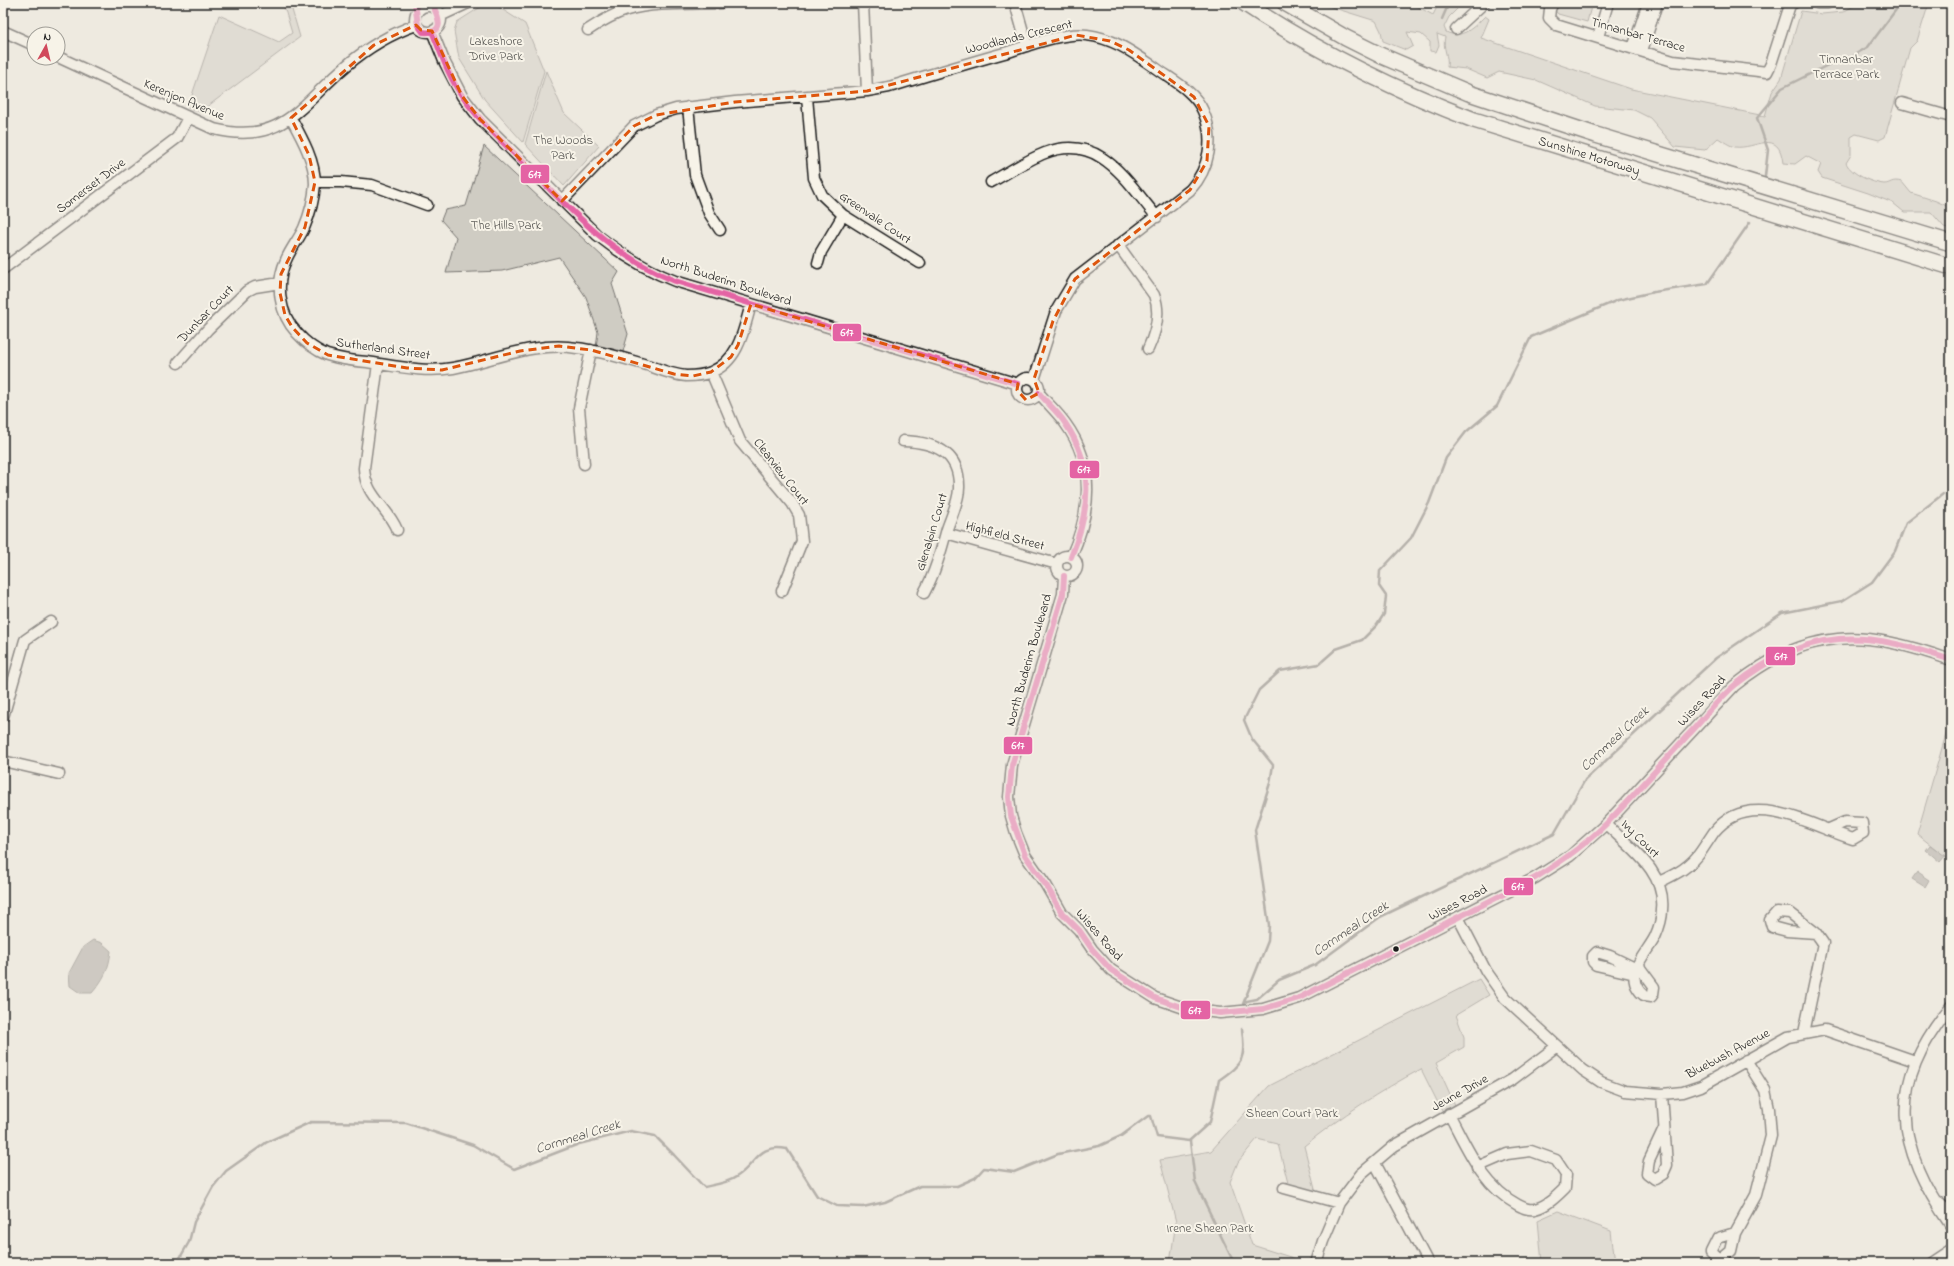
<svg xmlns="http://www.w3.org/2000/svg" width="1954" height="1266" font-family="'Indie Flower',sans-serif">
	<rect width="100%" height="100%" fill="#eeeae0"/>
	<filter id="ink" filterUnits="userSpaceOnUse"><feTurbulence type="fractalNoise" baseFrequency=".025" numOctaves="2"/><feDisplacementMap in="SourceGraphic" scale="8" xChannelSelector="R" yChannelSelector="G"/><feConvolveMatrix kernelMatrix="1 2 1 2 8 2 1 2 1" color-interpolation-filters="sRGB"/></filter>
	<g filter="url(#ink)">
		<path fill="#cfccc3" stroke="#767470" d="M 283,3 L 290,3 L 300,37 L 200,112 L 188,107 L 219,15 L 279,42 L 292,33 Z
			M 487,3 L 492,3 L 525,24 L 544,71 L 523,142 L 485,100 L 459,58 L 454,31 L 457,22 Z
			M 1318,3 L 1411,3 L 1433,15 L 1439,3 L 1463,3 L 1449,17 L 1444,27 L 1446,32 C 1462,40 1474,27 1485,16 L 1489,19 L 1481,38 L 1631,89 L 1765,116 L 1772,92 L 1781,79 L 1801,11 L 1822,14 L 1843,12 L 1859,3 L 1929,3 L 1917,41 L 1910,48 L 1885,137 L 1879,140 L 1856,134 L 1851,137 L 1851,155 L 1846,163 C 1851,174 1872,183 1884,184 C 1891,184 1891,179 1902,182 L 1911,193 L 1936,201 L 1951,208 L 1951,229 L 1944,227 L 1931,212 L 1904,212 L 1893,203 L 1868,193 L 1822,178 L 1818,172 L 1821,164 L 1806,156 L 1795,164 L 1783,163 C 1779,127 1755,150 1735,147 C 1730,146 1723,141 1718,138 L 1705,150 L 1675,147 L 1650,118 L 1634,110 L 1595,106 L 1536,80 L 1499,72 L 1487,78 L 1466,69 L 1447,67 C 1449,56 1442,48 1445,37 L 1437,34 L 1439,45 L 1436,52 L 1430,51 L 1430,42 L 1421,34 L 1407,32 L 1413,46 L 1406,50 L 1383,41 L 1381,31 L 1376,21 Z
			M 1558,3 L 1592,3 L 1587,22 L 1558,14 L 1554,9 Z
			M 546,71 L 564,113 L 599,146 L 564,186 L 525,144 Z
			M 484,146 L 619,272 L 612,284 L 628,334 L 622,355 L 596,347 L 598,332 L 586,297 L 559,257 L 502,271 L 446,273 L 456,237 L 441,220 L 445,210 L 466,206 Z
			M 1951,717 L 1951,861 L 1917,834 Z
			M 1479,979 L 1489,995 L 1456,1015 L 1464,1037 L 1464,1047 L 1436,1063 L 1455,1105 L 1443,1113 L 1421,1069 C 1380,1091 1341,1116 1304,1146 L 1316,1193 L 1289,1187 L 1278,1144 L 1257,1139 L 1238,1162 L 1230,1182 L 1252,1245 L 1309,1263 L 1170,1263 L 1176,1222 L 1160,1160 L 1211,1151 L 1269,1086 Z
			M 1558,1211 L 1611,1231 L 1615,1263 L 1542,1263 L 1538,1220 Z"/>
		<path fill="#a6a39d" stroke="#6f6d69" d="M 1930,845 L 1945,856 L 1940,862 L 1926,850 Z
			M 1917,872 L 1929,880 L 1925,887 L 1912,879 Z
			M 93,940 L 102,943 L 111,951 C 109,969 104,979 92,993 L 80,993 L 70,986 L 69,973 L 83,947 Z"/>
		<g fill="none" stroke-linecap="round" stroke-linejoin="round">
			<path stroke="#6f6d69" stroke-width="2.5" d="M 1442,19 L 1449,3
				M 1854,55 L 1868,47 L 1901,3
				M 1765,176 L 1768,150 L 1757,118 L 1782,88 L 1842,58
				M 1950,487 L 1951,487
				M 1243,1004 L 1268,941 L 1269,925 L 1255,830 L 1270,783 L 1273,765 L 1252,739 L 1244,720 L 1259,690 L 1280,671 L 1319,664 L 1336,649 L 1362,640 L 1377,625 L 1384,614 L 1386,596 L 1379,586 L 1380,571 L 1411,538 L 1429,503 L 1446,458 L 1466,432 L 1497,406 L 1531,337 L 1618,300 L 1654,292 L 1707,284 L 1750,222
				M 1243,1004 L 1247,1001 L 1257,999 L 1279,980 L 1315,965 L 1380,917 L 1554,834 L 1585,780 L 1716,658 L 1782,613 L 1842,601 L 1872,582 L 1895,551 L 1906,523 L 1943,494
				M 1190,1141 L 1195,1182 L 1234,1263
				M 177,1263 L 189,1242 L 194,1222 L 213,1187 L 226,1171 L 267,1142 L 311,1122 L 406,1123 L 473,1145 L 514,1169 L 579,1144 L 631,1131 L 655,1136 L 674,1155 L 704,1187 C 713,1185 728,1183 736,1177 C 757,1164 757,1143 787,1149 L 817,1196 L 837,1206 L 863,1207 L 885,1202 L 920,1186 L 957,1186 L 975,1178 L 984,1168 L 1014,1172 L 1058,1154 L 1099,1146 L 1121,1136 L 1148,1116 L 1151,1116 L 1157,1137 L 1189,1141 L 1210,1122 L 1219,1080 C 1243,1063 1246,1059 1242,1029"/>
			<g stroke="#1c1c1c" stroke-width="13">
				<path id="minor" d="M 863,3 L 867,91
					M 1015,3 L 1027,46
					M 1553,3 L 1550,9 L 1549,18 L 1556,25 L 1673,61 L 1767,72 L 1771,64 L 1790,5 L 1794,3
					M 1817,3 L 1828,3
					M415 19a13 13 0 1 1 26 0a13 13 0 1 1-26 0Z
					M 440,16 L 468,3
					M 1456,29 L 1484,3
					M 588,30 C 600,22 614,14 627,10 C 653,2 693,4 721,3
					M 3,31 L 34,45
					M 432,31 L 444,61 L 462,96 L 480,119 L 597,235 C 621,254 646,270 675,281 L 1018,384
					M 1598,37 L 1608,3
					M 1633,48 L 1648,3
					M 1642,51 L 1657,3
					M 58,57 L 214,129 C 283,146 300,105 346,66 C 367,48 390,34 416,25
					M 807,97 L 814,178 L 822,195 L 843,215 L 920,263
					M 1902,103 L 1951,117
					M 688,107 L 695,175 L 709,213 L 720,230
					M 291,118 C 302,138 315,161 315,184 C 314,198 310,214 304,228 C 299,239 291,248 286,260 C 275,284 279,314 297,333 C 305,342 315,350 327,355 C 340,359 354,361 367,362 C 395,366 425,373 453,368 C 495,360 534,341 577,348 C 602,351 626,359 650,366 C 661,370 673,375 686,376 C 694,376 704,375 711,372 C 739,361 744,329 751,304
					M 315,182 L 341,182 L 372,185 L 427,205
					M 991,182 C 1009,172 1027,160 1045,153 C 1100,132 1126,181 1157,217
					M 562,201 L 634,126 L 656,115 L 676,109 L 735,102 L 867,91 L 889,87 C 929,75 968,63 1008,52 C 1030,45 1064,32 1087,35 C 1114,38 1135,54 1157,69 C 1174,81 1195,92 1203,111 C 1215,138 1210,168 1190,190 L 1075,279 L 1056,311 L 1034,380
					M 1118,245 L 1154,295 C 1161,313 1156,332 1148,349
					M 818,263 L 821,252 L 843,215
					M 3,269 L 177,138 L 188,118
					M 178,363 L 208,329 L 247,291 L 255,287 L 280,283
					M 378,364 L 364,468 C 365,496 387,506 397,530
					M 711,372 L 740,441 L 792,503 L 799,515 L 802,541 L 782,591
					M1017 389a11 11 0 1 1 22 0a11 11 0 1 1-22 0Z
					M 1039,393 C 1047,403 1057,412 1065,423 C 1096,465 1091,512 1071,557
					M 903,441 C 934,442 960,452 959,488 C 959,501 951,517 947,529 C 941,551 935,573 924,593
					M 584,464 L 579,408 L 591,350
					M 946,533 L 1057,564
					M1057 566a10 10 0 1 1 20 0a10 10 0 1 1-20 0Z
					M 1064,576 L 1063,594 L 1012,765 L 1009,797 L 1011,816 L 1016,833 L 1025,855 L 1046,885 L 1062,913 L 1079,930 L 1092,949 L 1111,970 L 1155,998 L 1187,1009 L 1220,1013 L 1263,1009 L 1299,998 L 1535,878 L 1570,856 L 1606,824 L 1734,686 C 1809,626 1864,629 1951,660
					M 3,717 L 25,640 L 51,622
					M 3,761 L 59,774
					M 1606,824 C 1631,849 1666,871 1662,910 C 1662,920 1659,928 1655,937 C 1647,953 1626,971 1638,989 C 1641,994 1645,997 1651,997 L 1653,994 L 1654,987 L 1640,968 L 1639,963
					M 1659,882 C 1676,874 1691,867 1702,850 C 1706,844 1710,838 1714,832 C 1750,787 1811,826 1853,839 L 1863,833 L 1862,823 L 1845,822 L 1827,830
					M 1458,917 L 1486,971 L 1505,998 L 1583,1070 L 1601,1082 L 1625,1091 L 1662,1094 L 1683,1092 L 1701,1086 L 1788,1037 L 1825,1030 L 1915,1061
					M 1635,974 L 1596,965 L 1593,962 L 1593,956 L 1597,952 L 1610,956 L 1641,971
					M 1951,1006 C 1886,1086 1895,1145 1951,1226
					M 1804,1033 L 1823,943 L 1816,933 L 1790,913 L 1777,912 L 1770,920 L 1772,927 L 1787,931 L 1816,933
					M 1662,1094 L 1667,1165 L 1663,1174 L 1655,1179 L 1647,1173 L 1649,1161 L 1664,1129
					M 1449,1114 C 1467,1147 1482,1186 1518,1205 C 1524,1208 1528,1210 1535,1209 C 1547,1206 1557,1196 1565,1188 L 1566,1175 L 1556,1160 L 1531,1151 L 1507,1154 L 1477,1167
					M 1375,1163 L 1428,1263
					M 1284,1188 L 1339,1203
					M 1939,1203 L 1951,1213
					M 1735,1233 L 1718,1238 L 1711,1252 L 1720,1260 L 1731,1251 L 1735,1233 L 1756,1195 L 1771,1136 L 1769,1109 L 1765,1090 L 1746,1060
					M 1316,1263 L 1323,1241 L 1339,1203 L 1361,1174 L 1394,1146 L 1513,1079 L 1557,1046
					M 1930,1263 L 1951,1249"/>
			</g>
			<g stroke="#1c1c1c" stroke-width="18">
				<path id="highway" d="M 1244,3 C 1316,51 1393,89 1474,120 L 1951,267
					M 1285,3 L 1346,38 L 1382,56 L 1469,93 L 1596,135 L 1951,243"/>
			</g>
			<use href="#minor" stroke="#f7f3e8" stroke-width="10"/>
			<use href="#highway" stroke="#f7f3e8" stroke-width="15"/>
			<g stroke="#f7f3e8" stroke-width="9">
				<path id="bus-1" d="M 415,3 L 418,25 L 423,32 C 448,34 437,15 432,3
					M 432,31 C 441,53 449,78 463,97 C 481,123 505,144 527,166 C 575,214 611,255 675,281 L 1018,384
					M 1039,393 C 1047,403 1058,412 1065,423 C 1095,467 1090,510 1071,557
					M 1064,576 L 1063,594 L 1012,765 L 1009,797 L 1011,816 L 1025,855 L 1046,885 L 1062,913 L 1079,930 L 1092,949 L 1111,970 L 1155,998 L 1187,1009 L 1220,1013 L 1263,1009 L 1299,998 L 1535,878 C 1561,862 1585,845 1607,823 C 1634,795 1661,765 1687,736 C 1703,720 1717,700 1735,685 C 1764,662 1801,642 1839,639 C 1877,636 1915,648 1951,660"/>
			</g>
			<use href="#bus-1" stroke="#e463a4" stroke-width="6"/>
		</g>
	</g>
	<path d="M0 0H1954V1266H0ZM 416,25 L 421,30 L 432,31 L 462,96 L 480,119 L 562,201 L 634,126 L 656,115 L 735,102 L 867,91 L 1076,35 L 1110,41 L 1129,50 L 1194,97 L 1209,126 L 1207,161 L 1190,190 L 1075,279 L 1053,321 L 1034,379 L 1039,393 L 1026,400 L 1017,390 L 1018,384 L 751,304 L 738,345 L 731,357 L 711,372 L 693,376 L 674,374 L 591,350 L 559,346 L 520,351 L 442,370 L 407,368 L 328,355 L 307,343 L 292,327 L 285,315 L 280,293 L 281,274 L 305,227 L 315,182 L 309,155 L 291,118 L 374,45 Z" fill="#eeeae0" fill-opacity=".55" fill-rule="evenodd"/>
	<path fill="none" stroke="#de560d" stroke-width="3" stroke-dasharray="8 5" stroke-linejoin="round" d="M 416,25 L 421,30 L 432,31 L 462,96 L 480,119 L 562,201 L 634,126 L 656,115 L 735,102 L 867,91 L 1076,35 L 1110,41 L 1129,50 L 1194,97 L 1209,126 L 1207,161 L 1190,190 L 1075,279 L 1053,321 L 1034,379 L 1039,393 L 1026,400 L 1017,390 L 1018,384 L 751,304 L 738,345 L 731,357 L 711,372 L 693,376 L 674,374 L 591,350 L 559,346 L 520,351 L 442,370 L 407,368 L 328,355 L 307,343 L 292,327 L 285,315 L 280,293 L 281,274 L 305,227 L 315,182 L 309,155 L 291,118 L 374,45 Z"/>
	<circle fill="#1c1c1c" stroke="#f7f3e8" stroke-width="1.5" cx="1396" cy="949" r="3.5"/>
	<g text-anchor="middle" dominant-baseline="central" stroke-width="4" stroke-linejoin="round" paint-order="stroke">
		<g font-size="13" fill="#1c1c1c" stroke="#f7f3e8">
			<text transform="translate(1638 35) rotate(16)">Tinnanbar Terrace</text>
			<text transform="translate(1019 37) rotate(-14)">Woodlands Crescent</text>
			<text transform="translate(184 100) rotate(23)">Kerenjon Avenue</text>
			<text transform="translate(1589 156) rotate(17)">Sunshine Motorway</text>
			<text transform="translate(91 186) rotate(-37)">Somerset Drive</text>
			<text transform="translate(875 218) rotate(34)">Greenvale Court</text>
			<text transform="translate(726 281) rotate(18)">North Buderim Boulevard</text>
			<text transform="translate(206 314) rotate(-46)">Dunbar Court</text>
			<text transform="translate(383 349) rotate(8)">Sutherland Street</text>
			<text transform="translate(781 472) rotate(52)">Clearview Court</text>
			<text transform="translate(932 532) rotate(-73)">Glenalpin Court</text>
			<text transform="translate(1005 536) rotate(15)">Highfield Street</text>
			<text transform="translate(1029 660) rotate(-74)">North Buderim Boulevard</text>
			<text transform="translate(1702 701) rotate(-47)">Wises Road</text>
			<text transform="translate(1640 839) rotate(45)">Ivy Court</text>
			<text transform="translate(1458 903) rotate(-27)">Wises Road</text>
			<text transform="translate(1099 935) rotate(49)">Wises Road</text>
			<text transform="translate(1728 1054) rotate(-28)">Bluebush Avenue</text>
			<text transform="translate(1460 1093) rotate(-29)">Jeune Drive</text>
		</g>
		<g font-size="13" fill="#52514e" stroke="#f7f3e8">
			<text x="496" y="41">Lakeshore<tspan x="496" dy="15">Drive Park</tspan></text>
			<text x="1846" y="59">Tinnanbar<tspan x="1846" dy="15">Terrace Park</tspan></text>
			<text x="563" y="140">The Woods<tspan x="563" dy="15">Park</tspan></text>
			<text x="506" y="225">The Hills Park</text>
			<text x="1292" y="1113">Sheen Court Park</text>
			<text x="1210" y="1228">Irene Sheen Park</text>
		</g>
		<g font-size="14" font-style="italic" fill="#535250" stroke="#f7f3e8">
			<text transform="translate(1615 739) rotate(-43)">Cornmeal Creek</text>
			<text transform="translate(1351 929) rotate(-34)">Cornmeal Creek</text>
			<text transform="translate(578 1137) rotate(-17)">Cornmeal Creek</text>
		</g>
	</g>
	<g stroke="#f7f3e8" stroke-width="1.5">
		<rect x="520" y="164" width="30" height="20" rx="4" fill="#e463a4"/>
		<rect x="832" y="323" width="30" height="19" rx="4" fill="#e463a4"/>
		<rect x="1069" y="460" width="31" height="19" rx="4" fill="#e463a4"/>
		<rect x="1765" y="646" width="31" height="20" rx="4" fill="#e463a4"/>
		<rect x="1003" y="736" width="30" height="19" rx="4" fill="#e463a4"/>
		<rect x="1503" y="877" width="31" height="19" rx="4" fill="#e463a4"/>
		<rect x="1180" y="1000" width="31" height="20" rx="4" fill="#e463a4"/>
	</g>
	<g font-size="11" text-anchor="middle" font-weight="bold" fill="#fff">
		<text x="535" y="178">617</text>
		<text x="847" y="336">617</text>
		<text x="1084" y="473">617</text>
		<text x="1781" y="660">617</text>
		<text x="1018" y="749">617</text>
		<text x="1518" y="890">617</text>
		<text x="1195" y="1014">617</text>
	</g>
	<rect width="1954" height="1266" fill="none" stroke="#f7f3e8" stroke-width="16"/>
	<rect x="8" y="8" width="1938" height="1250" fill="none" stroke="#1c1c1c" stroke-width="1.5" filter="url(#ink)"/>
	<g transform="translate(46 46) rotate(8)"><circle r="19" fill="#f7f3e8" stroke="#9f9d96"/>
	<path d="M0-3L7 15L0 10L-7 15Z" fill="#d1495b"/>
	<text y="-6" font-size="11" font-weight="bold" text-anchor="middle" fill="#1c1c1c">N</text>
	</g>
</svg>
